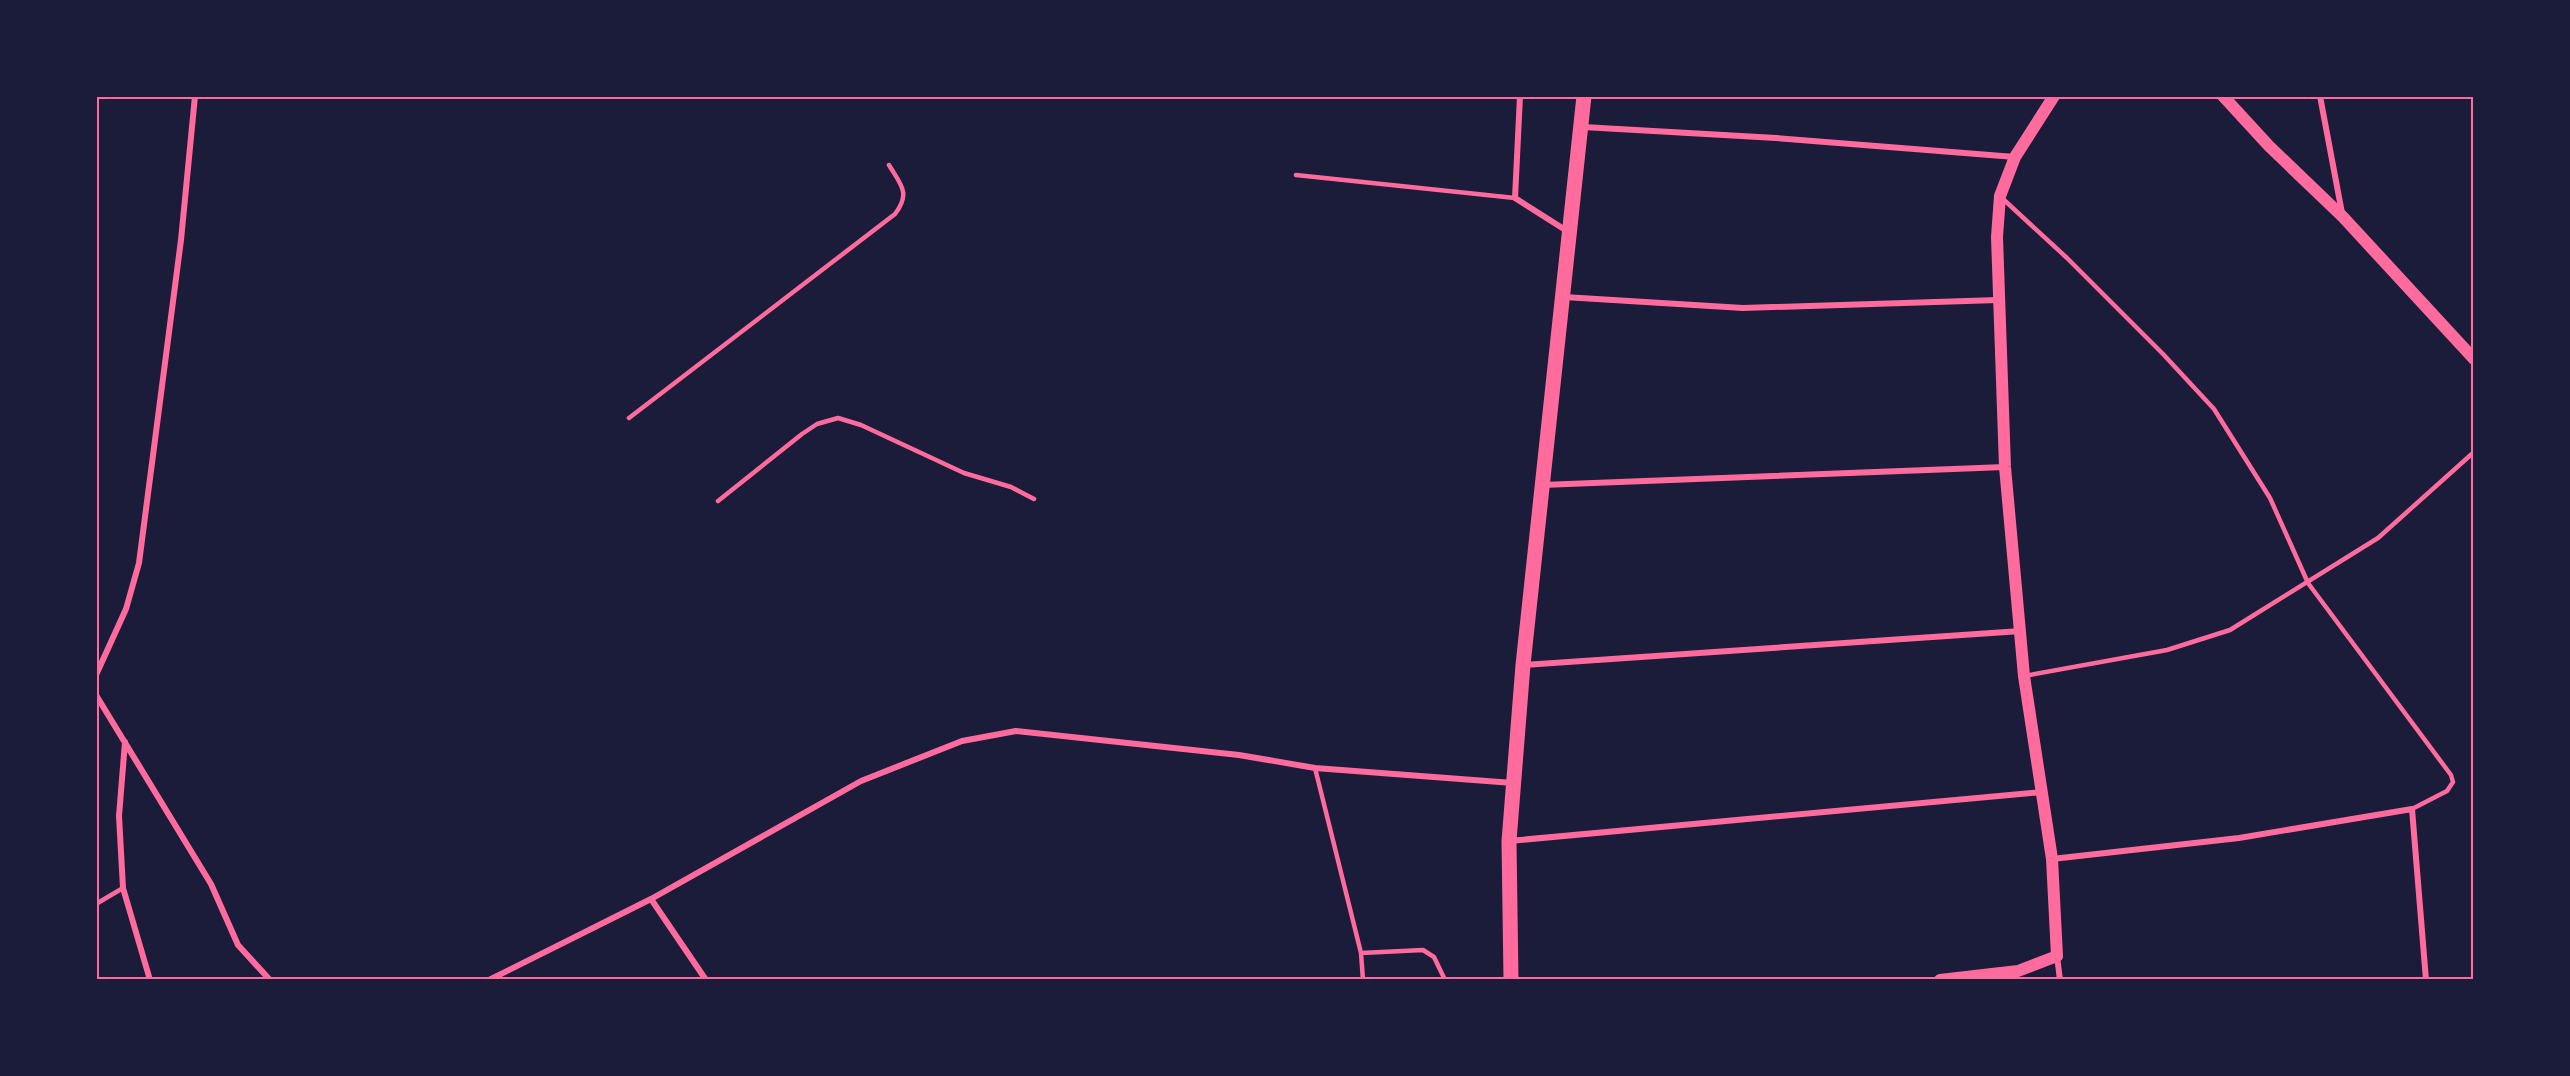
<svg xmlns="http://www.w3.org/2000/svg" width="2570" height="1076" font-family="Literata,serif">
	<rect width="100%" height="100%" fill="#1b1b3a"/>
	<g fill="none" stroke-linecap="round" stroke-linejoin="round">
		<path stroke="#ff6b9d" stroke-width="4.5" d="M 1296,175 L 1515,198
			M 2003,199 L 2067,258 L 2163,354 L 2214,409 L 2270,498 L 2308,583 L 2451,775 L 2453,782 L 2447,791 L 2412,809
			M 629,418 L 895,214 C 911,193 901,185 889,165
			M 718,501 L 802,434 L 817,424 L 838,418 L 861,425 L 964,473 L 1011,487 L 1034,499
			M 2024,676 L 2167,650 L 2230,630 L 2378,538 L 2474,452
			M 1315,768 L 1361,953 L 1363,980
			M 96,904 L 123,888
			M 1361,953 L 1423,950 L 1434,957 L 1445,980"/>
		<path stroke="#ff6b9d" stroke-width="6" d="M 1520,96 L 1515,198 L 1567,231
			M 2320,96 L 2342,213
			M 1583,127 L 1776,138 L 2015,157
			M 1564,297 L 1743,308 L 1998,300
			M 1542,485 L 2005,467
			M 1523,665 L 2021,631
			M 96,675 L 126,609 L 139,563 L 181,240 L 195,96
			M 96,695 L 211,884 L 238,945 L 270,980
			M 125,742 L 119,816 L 123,888 L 150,980
			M 1509,841 L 2042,792
			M 2052,859 L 2239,838 L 2412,809 L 2426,980
			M 651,899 L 706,980
			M 2057,956 L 2060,980
			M 489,980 L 651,899 L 861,781 L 962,741 L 1016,731 L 1239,755 L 1315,768 L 1513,783"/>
		<path stroke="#ff6b9d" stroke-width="12" d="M 2223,96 L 2269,146 L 2343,217 L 2474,359
			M 1940,980 L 2018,971 L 2057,956 L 2052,859 L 2024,676 L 2005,467 L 1997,237 L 2000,196 L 2015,157 L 2054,96"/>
		<path stroke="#ff6b9d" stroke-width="15" d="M 1511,980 L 1509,841 L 1523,665 L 1584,96"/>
	</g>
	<rect width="2570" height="1076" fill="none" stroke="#1b1b3a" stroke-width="195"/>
	<rect x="98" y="98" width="2374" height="880" fill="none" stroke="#ff6b9d" stroke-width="2"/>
</svg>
